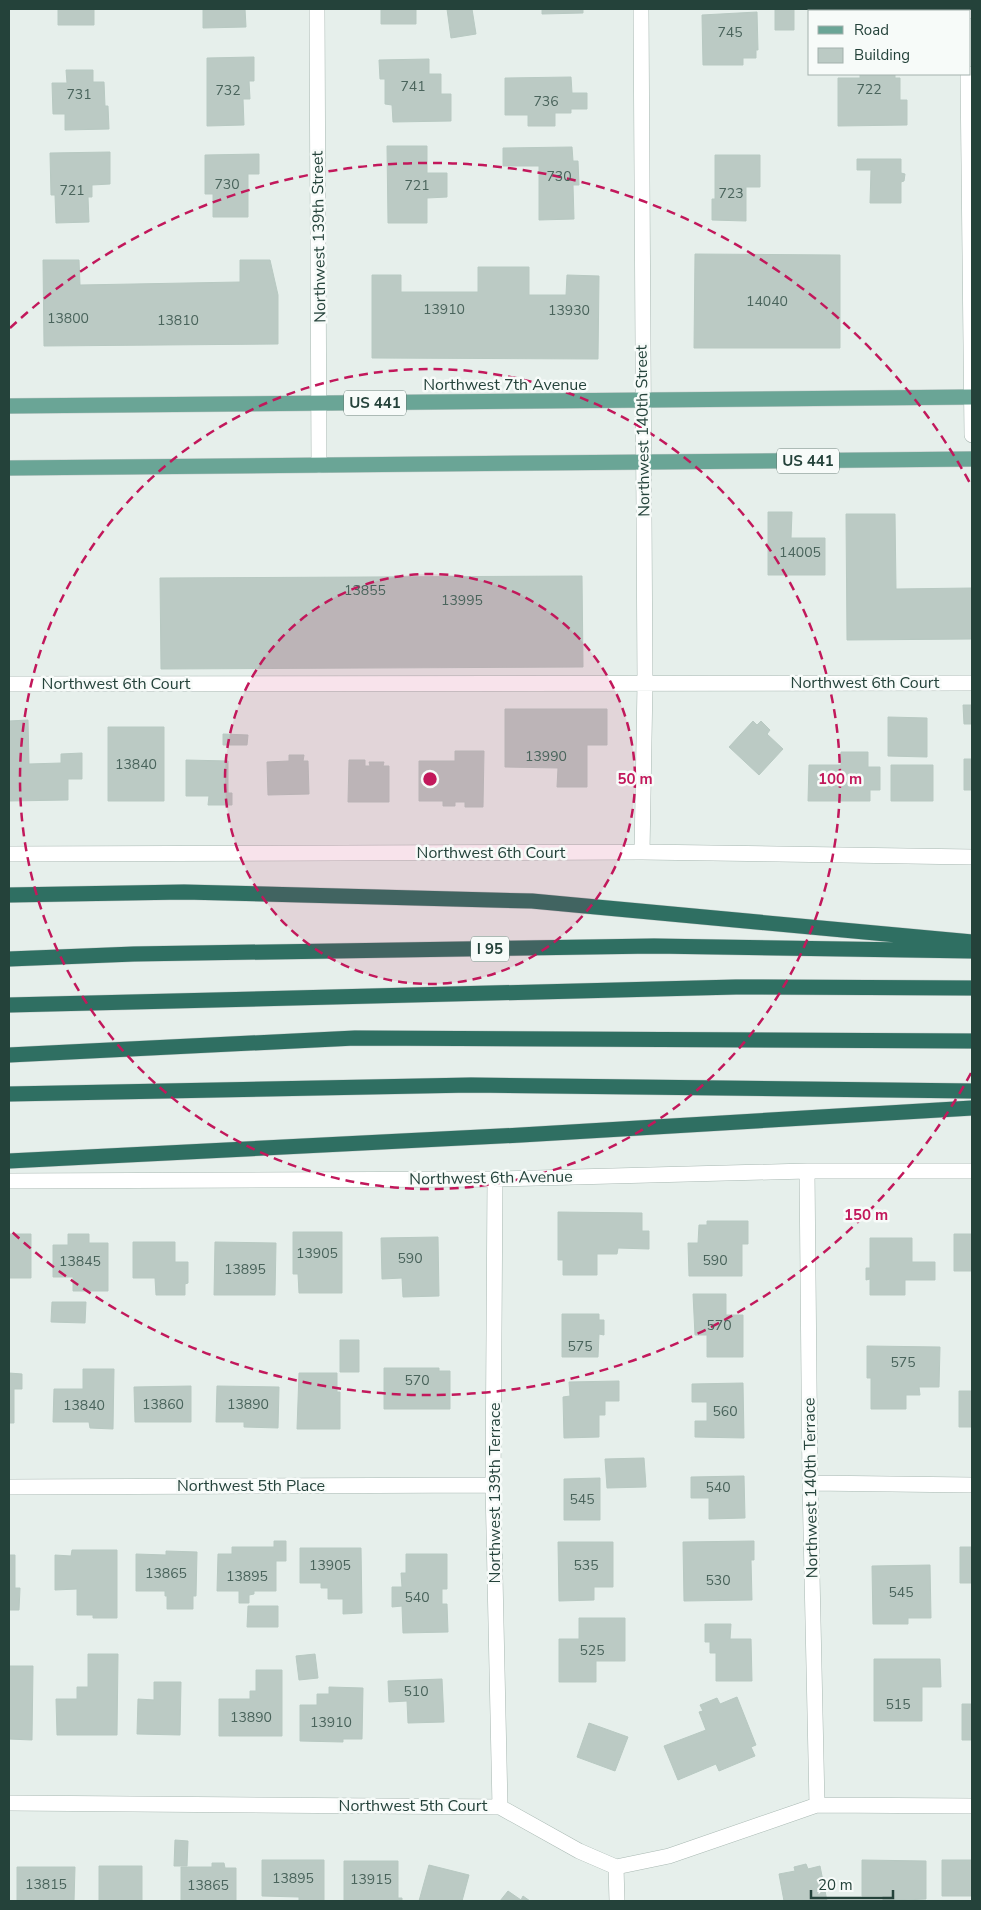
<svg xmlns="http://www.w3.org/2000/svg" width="981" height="1910" font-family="'Nunito Sans',sans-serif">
	<rect width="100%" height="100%" fill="#e6efeb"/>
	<path fill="#bbcac4" stroke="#b8c9c2" d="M 58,9 L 94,9 L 94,25 L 58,25 Z
		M 203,9 L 245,9 L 246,27 L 203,28 Z
		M 373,9 L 416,9 L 416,24 L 381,24 L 381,9 Z
		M 447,9 L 472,9 L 476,34 L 451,38 Z
		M 542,9 L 583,9 L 583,13 L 542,14 Z
		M 775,9 L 794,9 L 794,30 L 775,30 Z
		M 866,9 L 907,9 L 907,11 L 866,11 Z
		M 757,12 L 758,50 L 756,50 L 756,58 L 743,58 L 743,65 L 703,65 L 702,15 Z
		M 254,57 L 254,81 L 249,81 L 250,99 L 243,99 L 244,125 L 207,126 L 207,58 Z
		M 429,59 L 429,74 L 441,74 L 441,94 L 451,94 L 451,121 L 393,122 L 392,105 L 385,104 L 385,79 L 380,79 L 379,60 Z
		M 66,70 L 93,70 L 93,82 L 104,82 L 105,106 L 108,106 L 109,129 L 65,130 L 65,114 L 53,114 L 52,83 L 67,83 Z
		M 860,74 L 895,74 L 895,78 L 900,78 L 900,100 L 907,100 L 907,125 L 838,126 L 838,78 L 860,78 Z
		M 571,77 L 572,93 L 587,93 L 587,109 L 571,109 L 571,113 L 555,113 L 555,126 L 528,126 L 528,115 L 505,115 L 505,78 Z
		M 387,146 L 427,146 L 427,173 L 447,173 L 447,197 L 427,198 L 427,223 L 388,223 Z
		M 572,147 L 573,161 L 578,161 L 579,185 L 573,185 L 574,219 L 539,220 L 539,166 L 503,166 L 503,148 Z
		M 110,152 L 110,184 L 92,185 L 92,197 L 88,197 L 89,222 L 56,223 L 55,195 L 51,195 L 50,153 Z
		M 259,154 L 259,174 L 248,174 L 248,217 L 213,217 L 213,194 L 205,194 L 205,155 Z
		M 715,155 L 760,155 L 760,187 L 746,187 L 746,221 L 712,220 L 712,199 L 715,199 Z
		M 857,159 L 901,159 L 901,173 L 905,174 L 904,181 L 901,182 L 901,203 L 870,203 L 871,170 L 857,170 Z
		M 695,254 L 840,255 L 840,348 L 694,348 Z
		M 43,260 L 79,260 L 80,285 L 240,282 L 240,260 L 270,260 L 278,295 L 278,344 L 44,346 Z
		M 478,267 L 529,267 L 529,295 L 566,295 L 567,275 L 599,276 L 598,359 L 372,358 L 372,275 L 401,275 L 401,292 L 478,292 Z
		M 768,512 L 792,512 L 791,538 L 825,538 L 825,575 L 768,575 Z
		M 846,514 L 895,514 L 896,589 L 972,588 L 972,639 L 847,640 Z
		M 582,576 L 583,667 L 161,669 L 160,578 Z
		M 963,705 L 972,705 L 972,724 L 964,724 Z
		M 505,709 L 607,709 L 607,745 L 587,745 L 587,787 L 557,787 L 558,768 L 505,767 Z
		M 888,717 L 927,718 L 927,757 L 888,756 Z
		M 28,720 L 29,764 L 61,763 L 61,754 L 82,753 L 82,779 L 68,779 L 68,800 L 9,801 L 9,721 Z
		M 753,721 L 757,725 L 761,721 L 770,730 L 767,734 L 783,749 L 759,775 L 729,747 Z
		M 108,727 L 164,727 L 164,801 L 108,801 Z
		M 223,734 L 248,735 L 247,745 L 223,745 Z
		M 455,751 L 484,751 L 483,807 L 465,807 L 465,802 L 455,802 L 455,806 L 443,806 L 443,801 L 419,801 L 419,761 L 455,761 Z
		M 841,752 L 868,752 L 868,767 L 880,767 L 880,790 L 870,790 L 870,801 L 808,801 L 809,765 L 841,765 Z
		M 289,755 L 304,755 L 303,761 L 308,761 L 309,794 L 268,795 L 267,762 L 289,761 Z
		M 964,759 L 972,759 L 972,790 L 964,790 Z
		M 186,760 L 228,761 L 228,793 L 232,793 L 232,805 L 208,805 L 209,796 L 186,796 Z
		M 349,760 L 365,760 L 365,766 L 370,766 L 369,762 L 384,762 L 383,766 L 389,766 L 389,802 L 348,802 Z
		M 891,765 L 933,765 L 933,801 L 891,801 Z
		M 558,1212 L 642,1213 L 642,1231 L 649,1231 L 649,1249 L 618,1248 L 617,1254 L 597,1254 L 597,1275 L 563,1275 L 563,1260 L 558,1260 Z
		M 707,1221 L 748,1221 L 748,1244 L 742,1244 L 742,1276 L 689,1276 L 688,1243 L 698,1243 L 699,1225 L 707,1225 Z
		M 293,1232 L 342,1232 L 342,1293 L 299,1293 L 298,1274 L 293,1274 Z
		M 9,1234 L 31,1234 L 31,1278 L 9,1278 Z
		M 68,1234 L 89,1234 L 89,1243 L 108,1243 L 108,1291 L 73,1291 L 73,1277 L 53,1277 L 53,1245 L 68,1245 Z
		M 954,1234 L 972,1234 L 972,1271 L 954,1271 Z
		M 438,1237 L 439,1296 L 403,1297 L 402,1278 L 382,1279 L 381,1238 Z
		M 870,1238 L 912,1238 L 912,1262 L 935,1262 L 935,1280 L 905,1280 L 905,1295 L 870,1295 L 870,1279 L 866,1280 L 866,1268 L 870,1268 Z
		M 133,1242 L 175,1242 L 175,1262 L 188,1262 L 188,1283 L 185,1284 L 185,1295 L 156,1295 L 155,1278 L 133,1278 Z
		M 215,1242 L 276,1243 L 275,1295 L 214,1295 Z
		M 693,1294 L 726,1294 L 726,1315 L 743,1315 L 743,1357 L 707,1357 L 707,1335 L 695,1335 Z
		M 52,1302 L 86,1302 L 85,1323 L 51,1322 Z
		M 562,1314 L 599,1314 L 599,1320 L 604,1320 L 604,1335 L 599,1334 L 598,1357 L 562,1357 Z
		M 340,1340 L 359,1340 L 359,1372 L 340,1372 Z
		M 867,1346 L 940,1347 L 939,1387 L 919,1387 L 920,1395 L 906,1395 L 906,1409 L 871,1409 L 871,1378 L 867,1378 Z
		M 384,1368 L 439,1368 L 439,1371 L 450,1371 L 450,1409 L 384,1409 Z
		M 83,1369 L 114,1369 L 113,1429 L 90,1428 L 89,1422 L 53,1422 L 54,1389 L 83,1389 Z
		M 9,1373 L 22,1374 L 22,1389 L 14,1389 L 14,1423 L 9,1423 Z
		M 299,1373 L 337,1373 L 337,1392 L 340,1392 L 340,1429 L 297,1429 Z
		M 619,1381 L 619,1401 L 605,1401 L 605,1415 L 599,1415 L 599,1437 L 564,1438 L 563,1397 L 570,1396 L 569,1382 Z
		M 743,1383 L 744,1438 L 695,1437 L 695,1421 L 707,1421 L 707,1402 L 692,1402 L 692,1384 Z
		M 191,1386 L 191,1422 L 135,1422 L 134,1387 Z
		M 217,1386 L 279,1387 L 278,1428 L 244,1427 L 244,1422 L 216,1422 Z
		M 959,1391 L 972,1391 L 972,1427 L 959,1427 Z
		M 644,1458 L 646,1487 L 607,1488 L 605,1459 Z
		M 744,1476 L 745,1518 L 709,1519 L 709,1498 L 691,1498 L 691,1477 Z
		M 600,1478 L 600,1520 L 564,1520 L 564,1479 Z
		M 274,1541 L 286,1541 L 286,1561 L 276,1561 L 276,1591 L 254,1591 L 254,1594 L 249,1595 L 249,1603 L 239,1603 L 239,1591 L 217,1591 L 218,1554 L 232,1554 L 232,1547 L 274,1547 Z
		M 754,1541 L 754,1560 L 751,1560 L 752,1600 L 684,1601 L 683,1542 Z
		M 558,1542 L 613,1542 L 613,1587 L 594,1587 L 594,1600 L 559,1601 Z
		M 960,1547 L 972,1547 L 972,1583 L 960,1583 Z
		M 300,1548 L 361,1548 L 362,1613 L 343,1614 L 343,1599 L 328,1599 L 328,1588 L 321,1588 L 321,1583 L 300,1583 Z
		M 72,1550 L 117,1550 L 117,1618 L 93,1618 L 93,1615 L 77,1615 L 77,1589 L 55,1590 L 55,1555 L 71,1556 Z
		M 166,1551 L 197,1552 L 196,1596 L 193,1596 L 193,1609 L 167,1609 L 167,1596 L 165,1596 L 165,1591 L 136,1591 L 136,1554 L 166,1555 Z
		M 406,1554 L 447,1554 L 447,1589 L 442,1589 L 442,1604 L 447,1604 L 448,1632 L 403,1633 L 402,1606 L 392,1607 L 392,1587 L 402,1587 L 401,1573 L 406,1573 Z
		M 9,1555 L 15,1555 L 15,1588 L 20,1588 L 19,1610 L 9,1610 Z
		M 930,1565 L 931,1618 L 908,1618 L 908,1624 L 873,1624 L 872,1566 Z
		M 248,1606 L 278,1606 L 278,1627 L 247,1627 Z
		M 579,1618 L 625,1618 L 625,1661 L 596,1661 L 596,1682 L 559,1682 L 559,1639 L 579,1639 Z
		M 705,1624 L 731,1624 L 730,1639 L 751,1639 L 752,1681 L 716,1681 L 716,1653 L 710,1653 L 710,1642 L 705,1642 Z
		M 88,1654 L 118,1654 L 117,1735 L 57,1735 L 56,1699 L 77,1699 L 77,1687 L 88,1687 Z
		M 315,1654 L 318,1678 L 299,1680 L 296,1656 Z
		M 874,1659 L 940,1659 L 941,1687 L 922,1687 L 922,1721 L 874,1721 Z
		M 9,1666 L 33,1666 L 32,1740 L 9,1739 Z
		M 256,1670 L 282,1670 L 282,1736 L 219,1736 L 219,1699 L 250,1699 L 250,1691 L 256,1691 Z
		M 442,1679 L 444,1722 L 408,1723 L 407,1701 L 389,1702 L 388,1681 Z
		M 154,1682 L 181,1682 L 180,1735 L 137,1734 L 138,1699 L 154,1700 Z
		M 329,1687 L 363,1688 L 362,1739 L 343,1739 L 343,1742 L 300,1741 L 300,1705 L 317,1705 L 317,1694 L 329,1694 Z
		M 737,1697 L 756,1745 L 751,1747 L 755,1756 L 719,1771 L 716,1764 L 678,1780 L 664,1746 L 706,1730 L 699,1712 L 703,1711 L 700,1705 L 717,1698 L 720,1704 Z
		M 962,1704 L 972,1704 L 972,1740 L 962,1740 Z
		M 589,1723 L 628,1737 L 615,1771 L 577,1757 Z
		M 175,1840 L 188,1841 L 187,1866 L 174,1866 Z
		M 262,1860 L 324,1860 L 324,1901 L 299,1901 L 299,1897 L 262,1896 Z
		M 862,1860 L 926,1861 L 926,1899 L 883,1901 L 883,1896 L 862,1896 Z
		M 942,1860 L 972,1860 L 972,1896 L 942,1896 Z
		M 344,1861 L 398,1861 L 398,1898 L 402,1898 L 402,1901 L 344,1901 Z
		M 212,1863 L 224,1863 L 225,1868 L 236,1868 L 236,1901 L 181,1901 L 181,1867 L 212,1867 Z
		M 806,1864 L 808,1869 L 820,1866 L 827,1901 L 784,1901 L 779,1874 L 795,1871 L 794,1867 Z
		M 429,1865 L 469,1875 L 462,1901 L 419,1901 Z
		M 99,1866 L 142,1866 L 142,1901 L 99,1901 Z
		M 17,1867 L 75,1867 L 74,1901 L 17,1901 Z
		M 508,1891 L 521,1900 L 523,1896 L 530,1901 L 500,1901 Z"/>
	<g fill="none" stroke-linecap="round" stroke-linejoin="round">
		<g stroke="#a8b8b2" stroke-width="16">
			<path id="minor" d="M 317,9 L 319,465
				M 641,9 L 645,684 L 642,852
				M 968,9 L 968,11
				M 968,74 L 972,435
				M 9,684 L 972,683
				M 9,854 L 642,852 L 972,857
				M 807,1171 L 810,1483 L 817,1805
				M 495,1179 L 493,1485 L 500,1807
				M 9,1181 L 495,1179 L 807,1171 L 972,1171
				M 810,1483 L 972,1485
				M 9,1487 L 493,1485
				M 9,1803 L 500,1807 L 579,1851 L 616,1867 L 669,1856 L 817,1805 L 972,1806
				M 616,1867 L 617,1901"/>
		</g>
		<g stroke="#c2cac8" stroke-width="16">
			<path id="major" d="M 9,406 L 972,397
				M 9,468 L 972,459"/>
		</g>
		<g stroke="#c2cac8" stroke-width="16">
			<path id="highway" d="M 9,895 L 184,892 L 532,901 L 972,942
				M 9,959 L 134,954 L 654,946 L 972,951
				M 9,1005 L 736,987 L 972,988
				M 9,1055 L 355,1038 L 972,1041
				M 9,1094 L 471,1085 L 972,1091
				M 9,1161 L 521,1135 L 972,1108"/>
		</g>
		<use href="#minor" stroke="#fff" stroke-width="15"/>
		<use href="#major" stroke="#6aa596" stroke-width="15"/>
		<use href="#highway" stroke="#2f6f62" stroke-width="15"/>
	</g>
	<circle cx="430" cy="779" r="205" fill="#c2185b" fill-opacity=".12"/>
	<g fill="none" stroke="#c2185b" stroke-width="2.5" stroke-dasharray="9 6">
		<circle cx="430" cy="779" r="205"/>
		<circle cx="430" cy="779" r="410"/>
		<path d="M971 1073A616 616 0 0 1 10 1230M10 328A616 616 0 0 1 971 485"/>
	</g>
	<g text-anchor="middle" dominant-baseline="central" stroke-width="5" stroke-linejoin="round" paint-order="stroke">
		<g font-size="14" fill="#4a645c">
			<text x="730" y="32">745</text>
			<text x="413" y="86">741</text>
			<text x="869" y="89">722</text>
			<text x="228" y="90">732</text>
			<text x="79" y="94">731</text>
			<text x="546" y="101">736</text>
			<text x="559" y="176">730</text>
			<text x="227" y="184">730</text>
			<text x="417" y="185">721</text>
			<text x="72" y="190">721</text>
			<text x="731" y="193">723</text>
			<text x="767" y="301">14040</text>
			<text x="444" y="309">13910</text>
			<text x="569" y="310">13930</text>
			<text x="68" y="318">13800</text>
			<text x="178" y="320">13810</text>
			<text x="800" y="552">14005</text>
			<text x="365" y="590">13855</text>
			<text x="462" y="600">13995</text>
			<text x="546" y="756">13990</text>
			<text x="136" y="764">13840</text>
			<text x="317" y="1253">13905</text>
			<text x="410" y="1258">590</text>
			<text x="715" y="1260">590</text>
			<text x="80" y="1261">13845</text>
			<text x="245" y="1269">13895</text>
			<text x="719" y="1325">570</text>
			<text x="580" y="1346">575</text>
			<text x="903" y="1362">575</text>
			<text x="417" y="1380">570</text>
			<text x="163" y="1404">13860</text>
			<text x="248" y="1404">13890</text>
			<text x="84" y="1405">13840</text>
			<text x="725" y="1411">560</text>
			<text x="718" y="1487">540</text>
			<text x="582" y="1499">545</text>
			<text x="330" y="1565">13905</text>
			<text x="586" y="1565">535</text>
			<text x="166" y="1573">13865</text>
			<text x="247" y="1576">13895</text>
			<text x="718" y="1580">530</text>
			<text x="901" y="1592">545</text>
			<text x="417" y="1597">540</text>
			<text x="592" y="1650">525</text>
			<text x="416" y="1691">510</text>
			<text x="898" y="1704">515</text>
			<text x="251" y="1717">13890</text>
			<text x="331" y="1722">13910</text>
			<text x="293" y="1878">13895</text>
			<text x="371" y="1879">13915</text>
			<text x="46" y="1884">13815</text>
			<text x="208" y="1885">13865</text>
		</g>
		<g fill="#f7fbf9" stroke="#637a73" stroke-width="1">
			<rect x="344" y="390.5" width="62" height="25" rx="4"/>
			<rect x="777" y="448.5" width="62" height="25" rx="4"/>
			<rect x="471" y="936.5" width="38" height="25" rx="4"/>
		</g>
		<g font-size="15" font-weight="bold" fill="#24423a">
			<text x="375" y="403">US 441</text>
			<text x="808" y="461">US 441</text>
			<text x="490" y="949">I 95</text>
		</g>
		<g font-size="16" fill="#24423a" stroke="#f7fbf9">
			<text transform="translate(319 237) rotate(-91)">Northwest 139th Street</text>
			<text x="505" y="385">Northwest 7th Avenue</text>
			<text transform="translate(643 431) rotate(-91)">Northwest 140th Street</text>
			<text x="865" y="683">Northwest 6th Court</text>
			<text x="116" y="684">Northwest 6th Court</text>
			<text x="491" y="853">Northwest 6th Court</text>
			<text transform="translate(491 1178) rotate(-1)">Northwest 6th Avenue</text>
			<text x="251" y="1486">Northwest 5th Place</text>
			<text transform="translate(811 1488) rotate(-91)">Northwest 140th Terrace</text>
			<text transform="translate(495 1493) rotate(-90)">Northwest 139th Terrace</text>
			<text x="413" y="1806">Northwest 5th Court</text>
		</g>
	</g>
	<circle cx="430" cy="779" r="8" fill="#c2185b" stroke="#f7fbf9" stroke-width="2.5"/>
	<g font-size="15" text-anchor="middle" font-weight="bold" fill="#c2185b" stroke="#f7fbf9" stroke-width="5" stroke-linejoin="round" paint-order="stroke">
		<text x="635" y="784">50 m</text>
		<text x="840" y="784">100 m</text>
		<text x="866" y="1220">150 m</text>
	</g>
	<rect width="981" height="1910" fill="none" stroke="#24423a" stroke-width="20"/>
	<rect x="808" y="10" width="162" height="65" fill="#f7fbf9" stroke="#a3b1ad"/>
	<rect x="818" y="26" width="25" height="8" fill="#6aa596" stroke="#a3b1ad"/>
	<text x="854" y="35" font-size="15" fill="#24423a">Road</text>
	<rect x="818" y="48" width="25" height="15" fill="#bbcac4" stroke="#a3b1ad"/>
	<text x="854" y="60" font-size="15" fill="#24423a">Building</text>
	<path d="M811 1890v8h82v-8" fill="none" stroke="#24423a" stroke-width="2.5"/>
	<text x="818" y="1890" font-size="15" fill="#24423a" stroke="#f7fbf9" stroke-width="4" paint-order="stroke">20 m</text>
</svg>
